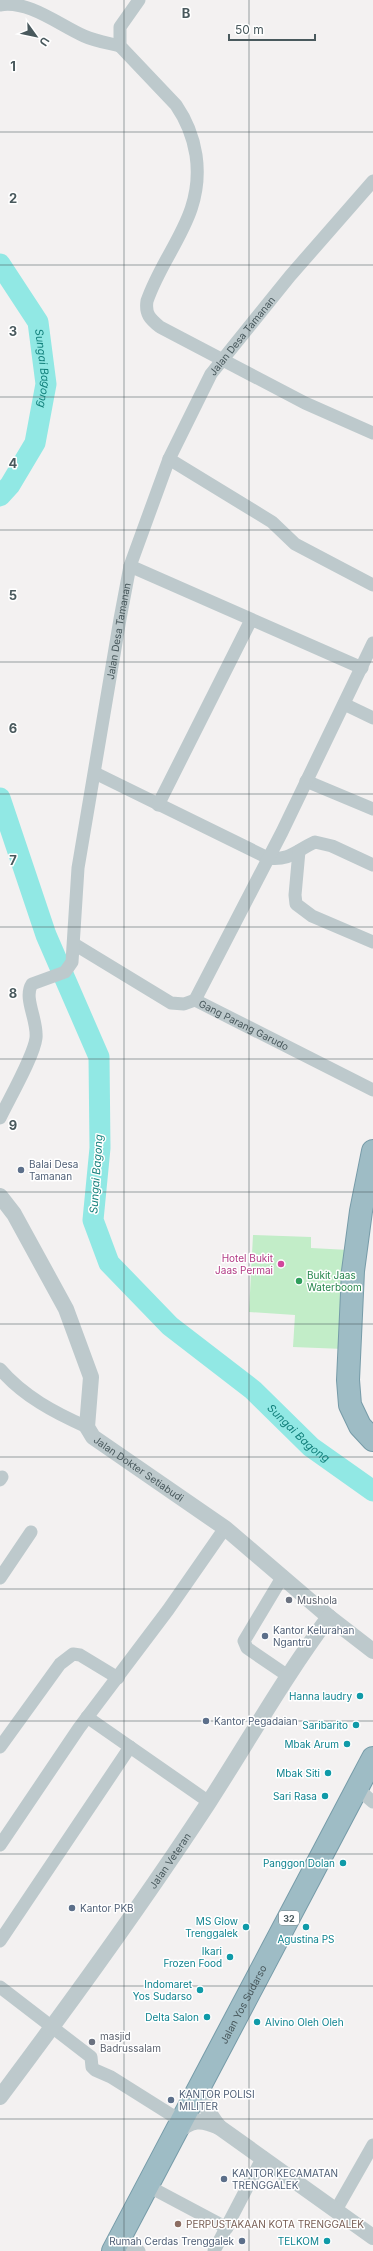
<svg xmlns="http://www.w3.org/2000/svg" width="373" height="2251" font-family="Inter,sans-serif">
	<rect width="100%" height="100%" fill="#f3f1f1"/>
	<path fill="#c2edc8" d="M 253,1235 L 311,1237 L 311,1248 L 349,1250 L 344,1349 L 293,1347 L 295,1315 L 249,1312 Z"/>
	<g fill="none" stroke-linecap="round" stroke-linejoin="round">
		<g stroke="#91e8e4" stroke-width="21">
			<path id="s1" d="M 0,264 L 38,322 L 46,384 L 35,443 L 10,485 L 0,496"/>
			<path id="s2" d="M 0,798 L 46,935 L 99,1057 L 100,1148 L 93,1220 L 109,1263 L 170,1326 L 253,1390 L 311,1447 L 373,1491"/>
		</g>
		<g stroke="#769ba8" stroke-width="24">
			<g id="trunk">
				<path d="M 373,1151 L 361,1211 L 353,1271 L 348,1380 L 350,1405 L 360,1426 L 373,1440"/>
				<path id="s7" d="M 113,2251 L 373,1758"/>
			</g>
		</g>
		<g stroke="#bdc9cc" stroke-width="13">
			<path d="M 139,0 L 120,27 L 120,46 L 176,105 C 187,121 193,136 196,155 C 205,216 165,249 147,301 C 145,314 150,319 160,327 L 305,403 L 373,433"/>
			<path d="M 0,5 C 29,0 59,25 84,36 C 95,41 108,43 120,46"/>
			<path d="M 169,459 L 272,522 L 295,544 L 373,585"/>
			<path d="M 130,566 L 362,668"/>
			<path d="M 344,704 L 373,718"/>
			<path d="M 95,773 L 268,858 C 290,861 297,850 315,842 L 332,846 L 373,865"/>
			<path d="M 306,781 L 373,809"/>
			<path d="M 158,805 L 251,620"/>
			<path d="M 299,851 L 295,895 L 296,904 L 312,916 L 373,942"/>
			<path id="s3" d="M 74,944 L 171,1003 L 184,1004 L 195,1000 L 373,1090"/>
			<path d="M 195,1000 L 282,832 L 373,643"/>
			<path id="s4" d="M 0,1118 C 9,1099 34,1056 36,1038 C 38,1020 23,998 32,984 L 65,972 L 72,962 L 78,868 L 120,619 L 130,566 L 169,459 L 211,374 L 290,276 L 373,181"/>
			<path d="M 0,1369 C 23,1396 55,1413 87,1427"/>
			<path d="M 0,1480 L 2,1477"/>
			<path d="M 283,1576 L 244,1641 L 247,1648 L 288,1676"/>
			<path d="M 0,1578 L 31,1532"/>
			<path d="M 87,1717 L 209,1802"/>
			<path d="M 0,1747 L 60,1664 L 73,1654 L 80,1655 L 118,1678"/>
			<path d="M 358,1789 L 373,1802"/>
			<path d="M 0,1845 L 79,1728 L 168,1610 L 225,1528"/>
			<path d="M 0,1941 L 130,1747"/>
			<path d="M 0,1987 L 91,2057 L 92,2067 L 95,2070 L 111,2077 L 181,2121"/>
			<path d="M 148,2186 L 227,2228"/>
			<path d="M 336,2210 L 373,2145"/>
			<path d="M 119,2239 L 139,2251"/>
			<path d="M 214,2251 L 263,2157"/>
		</g>
		<g stroke="#bdc9cc" stroke-width="16">
			<path id="s5" d="M 0,1196 L 14,1214 L 66,1309 L 91,1377 L 87,1427 L 93,1437 L 225,1528 L 329,1617 L 373,1651"/>
			<path d="M 204,2081 C 200,2099 208,2113 219,2127"/>
			<path id="s6" d="M 0,2097 C 72,2001 143,1903 209,1802 C 249,1740 285,1676 329,1617"/>
			<path d="M 177,2132 C 192,2119 201,2119 219,2127 L 373,2237"/>
		</g>
		<use href="#trunk" stroke="#9ebcc5" stroke-width="22"/>
	</g>
	<path fill="none" stroke="#49595d" stroke-width="1" stroke-opacity="0.55" d="M 124,0 L 124,2251M 249,0 L 249,2251M 0,132 L 373,132M 0,265 L 373,265M 0,397 L 373,397M 0,530 L 373,530M 0,662 L 373,662M 0,794 L 373,794M 0,927 L 373,927M 0,1059 L 373,1059M 0,1192 L 373,1192M 0,1324 L 373,1324M 0,1457 L 373,1457M 0,1589 L 373,1589M 0,1721 L 373,1721M 0,1854 L 373,1854M 0,1986 L 373,1986M 0,2119 L 373,2119"/>
	<g fill="#5c6f8a" stroke="#fff" stroke-width="1.5">
		<circle cx="21" cy="1170" r="4"/>
		<circle cx="265" cy="1636" r="4"/>
		<circle cx="206" cy="1721" r="4"/>
		<circle cx="72" cy="1908" r="4"/>
		<circle cx="171" cy="2100" r="4"/>
		<circle cx="224" cy="2179" r="4"/>
		<circle cx="242" cy="2241" r="4"/>
	</g>
	<circle fill="#d1479c" stroke="#fff" stroke-width="1.5" cx="281" cy="1264" r="4"/>
	<circle fill="#2e9e5b" stroke="#fff" stroke-width="1.5" cx="299" cy="1281" r="4"/>
	<g fill="#6b7280" stroke="#fff" stroke-width="1.5">
		<circle cx="289" cy="1600" r="4"/>
		<circle cx="92" cy="2042" r="4"/>
	</g>
	<g fill="#0f9aa8" stroke="#fff" stroke-width="1.5">
		<circle cx="360" cy="1696" r="4"/>
		<circle cx="356" cy="1725" r="4"/>
		<circle cx="347" cy="1744" r="4"/>
		<circle cx="328" cy="1773" r="4"/>
		<circle cx="325" cy="1796" r="4"/>
		<circle cx="343" cy="1863" r="4"/>
		<circle cx="246" cy="1927" r="4"/>
		<circle cx="306" cy="1927" r="4"/>
		<circle cx="230" cy="1957" r="4"/>
		<circle cx="200" cy="1990" r="4"/>
		<circle cx="207" cy="2017" r="4"/>
		<circle cx="257" cy="2022" r="4"/>
		<circle cx="327" cy="2241" r="4"/>
	</g>
	<circle fill="#8d6e63" stroke="#fff" stroke-width="1.5" cx="178" cy="2224" r="4"/>
	<g text-anchor="middle" dominant-baseline="central" stroke-width="3" stroke-linejoin="round" paint-order="stroke">
		<rect fill="#fff" stroke="#808b8e" stroke-width="1" x="279" y="1911" width="20" height="14" rx="3"/>
		<g font-size="9" font-weight="bold" fill="#49595d">
			<text x="289" y="1918">32</text>
		</g>
		<g font-size="10" fill="#49595d" stroke="#fff">
			<text stroke="none"><textPath href="#s4" startOffset="849">Jalan Desa Tamanan</textPath></text>
			<text stroke="none"><textPath href="#s4" startOffset="525">Jalan Desa Tamanan</textPath></text>
			<text stroke="none"><textPath href="#s3" startOffset="193">Gang Parang Garudo</textPath></text>
			<text stroke="none"><textPath href="#s5" startOffset="321">Jalan Dokter Setiabudi</textPath></text>
			<text stroke="none"><textPath href="#s6" startOffset="291">Jalan Veteran</textPath></text>
			<text stroke="none"><textPath href="#s7" startOffset="279">Jalan Yos Sudarso</textPath></text>
		</g>
		<g font-size="10" fill="#4e5e75" stroke="#fff" text-anchor="start">
			<text x="29" y="1164">Balai Desa<tspan x="29" dy="12">Tamanan</tspan></text>
			<text x="273" y="1630">Kantor Kelurahan<tspan x="273" dy="12">Ngantru</tspan></text>
			<text x="214" y="1721">Kantor Pegadaian</text>
			<text x="80" y="1908">Kantor PKB</text>
			<text x="179" y="2094">KANTOR POLISI<tspan x="179" dy="12">MILITER</tspan></text>
			<text x="232" y="2173">KANTOR KECAMATAN<tspan x="232" dy="12">TRENGGALEK</tspan></text>
			<text x="234" y="2241" text-anchor="end">Rumah Cerdas Trenggalek</text>
		</g>
		<g font-size="10" fill="#b23c85" stroke="#fff" text-anchor="end">
			<text x="273" y="1258">Hotel Bukit<tspan x="273" dy="12">Jaas Permai</tspan></text>
		</g>
		<g font-size="10" fill="#27864d" stroke="#fff" text-anchor="start">
			<text x="307" y="1275">Bukit Jaas<tspan x="307" dy="12">Waterboom</tspan></text>
		</g>
		<g font-size="10" fill="#5b616d" stroke="#fff" text-anchor="start">
			<text x="297" y="1600">Mushola</text>
			<text x="100" y="2036">masjid<tspan x="100" dy="12">Badrussalam</tspan></text>
		</g>
		<g font-size="10" fill="#0d838f" stroke="#fff" text-anchor="end">
			<text x="352" y="1696">Hanna laudry</text>
			<text x="348" y="1725">Saribarito</text>
			<text x="339" y="1744">Mbak Arum</text>
			<text x="320" y="1773">Mbak Siti</text>
			<text x="317" y="1796">Sari Rasa</text>
			<text x="335" y="1863">Panggon Dolan</text>
			<text x="238" y="1921">MS Glow<tspan x="238" dy="12">Trenggalek</tspan></text>
			<text x="306" y="1939" text-anchor="middle">Agustina PS</text>
			<text x="222" y="1951">Ikari<tspan x="222" dy="12">Frozen Food</tspan></text>
			<text x="192" y="1984">Indomaret<tspan x="192" dy="12">Yos Sudarso</tspan></text>
			<text x="199" y="2017">Delta Salon</text>
			<text x="265" y="2022" text-anchor="start">Alvino Oleh Oleh</text>
			<text x="319" y="2241">TELKOM</text>
		</g>
		<g font-size="10" fill="#785e54" stroke="#fff" text-anchor="start">
			<text x="186" y="2224">PERPUSTAKAAN KOTA TRENGGALEK</text>
		</g>
		<g font-size="11" font-style="italic" fill="#13817c" stroke="#fff">
			<text stroke="none"><textPath href="#s1" startOffset="116">Sungai Bagong</textPath></text>
			<text transform="translate(96 1174) rotate(-86)">Sungai Bagong</text>
			<text stroke="none"><textPath href="#s2" startOffset="742">Sungai Bagong</textPath></text>
		</g>
	</g>
	<g font-size="13" text-anchor="middle" font-weight="bold" fill="#49595d" stroke="#fff" stroke-width="3" stroke-linejoin="round" paint-order="stroke">
		<text x="186" y="18">B</text>
		<text x="13" y="71">1</text>
		<text x="13" y="203">2</text>
		<text x="13" y="336">3</text>
		<text x="13" y="468">4</text>
		<text x="13" y="600">5</text>
		<text x="13" y="733">6</text>
		<text x="13" y="865">7</text>
		<text x="13" y="998">8</text>
		<text x="13" y="1130">9</text>
	</g>
	<g transform="translate(36 36) rotate(123)" stroke="#ffffff" stroke-width="3" paint-order="stroke">
	<path d="M0-3L7 15L0 10L-7 15Z" fill="#49595d"/>
	<text y="-6" font-size="11" font-weight="bold" text-anchor="middle" fill="#49595d">U</text>
	</g>
	<path d="M229 34v6h86v-6" fill="none" stroke="#49595d" stroke-width="2"/>
	<text x="235" y="34" font-size="12" fill="#49595d" stroke="#ffffff" stroke-width="3" paint-order="stroke">50 m</text>
</svg>
